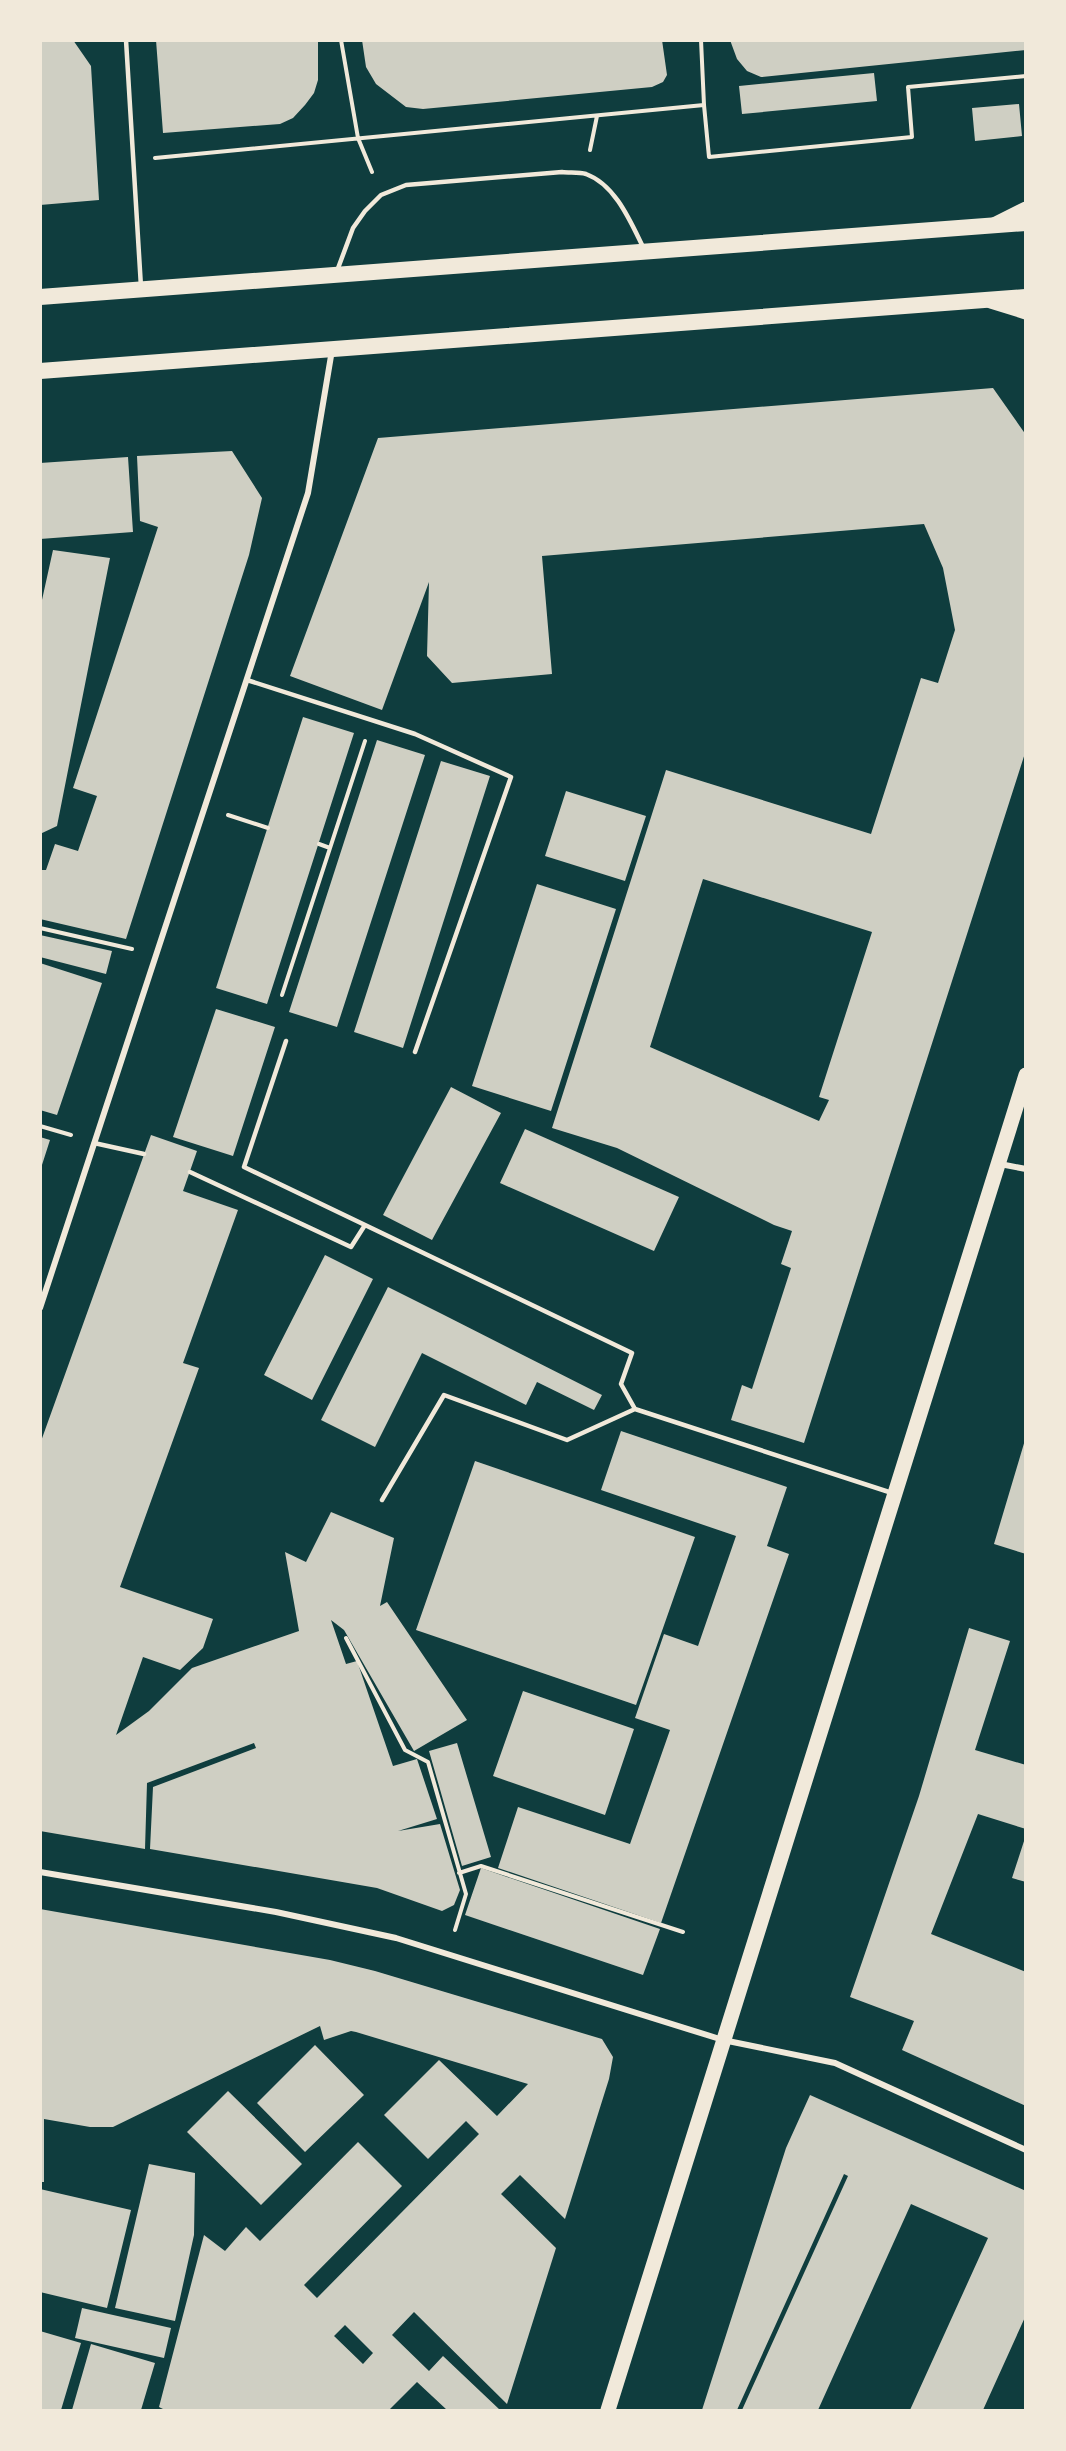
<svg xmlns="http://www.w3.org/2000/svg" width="1066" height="2451" font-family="'Public Sans',sans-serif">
	<rect width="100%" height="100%" fill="#0f3d3e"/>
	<path fill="#cfcfc3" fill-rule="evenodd" d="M 40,40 L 73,40 L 91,66 L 99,200 L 40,205 Z
		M 156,40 L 318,40 L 318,80 L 314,93 L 305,105 L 293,118 L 280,124 L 163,133 Z
		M 362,40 L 662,40 L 667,75 L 663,82 L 652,87 L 423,109 L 406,107 L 376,84 L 366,67 Z
		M 730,40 L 1026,40 L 1026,50 L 761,77 L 747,71 L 737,59 Z
		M 874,73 L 877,101 L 742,114 L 739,86 Z
		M 1019,104 L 1022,136 L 975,141 L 972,108 Z
		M 993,388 L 1026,435 L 1026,750 L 804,1443 L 731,1420 L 742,1385 L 752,1389 L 791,1268 L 781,1264 L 792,1231 L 774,1225 L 617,1148 L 552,1128 L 666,770 L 871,834 L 921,678 L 938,683 L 955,630 L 943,568 L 924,524 L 542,556 L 552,674 L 452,683 L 427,656 L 429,582 L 382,710 L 290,676 L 378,438 ZM 703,879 L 872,932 L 819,1097 L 829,1100 L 819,1121 L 650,1047 Z
		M 232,451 L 262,498 L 249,555 L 126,939 L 40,919 L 40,870 L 46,870 L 55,844 L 78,851 L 97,796 L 73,788 L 158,527 L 140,521 L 137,456 Z
		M 128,457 L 133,532 L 40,539 L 40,463 Z
		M 53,550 L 110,558 L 57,826 L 40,834 L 40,609 Z
		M 303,717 L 354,733 L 267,1004 L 216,988 Z
		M 377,740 L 425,755 L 337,1027 L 289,1012 Z
		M 441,761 L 490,776 L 403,1048 L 354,1032 Z
		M 566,791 L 646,816 L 625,881 L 545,856 Z
		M 537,884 L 616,909 L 551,1111 L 472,1086 Z
		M 40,935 L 112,951 L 106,974 L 40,957 Z
		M 40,963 L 102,983 L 57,1115 L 40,1110 Z
		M 216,1009 L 275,1027 L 233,1156 L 173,1137 Z
		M 451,1087 L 501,1113 L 432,1240 L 383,1215 Z
		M 525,1129 L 679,1197 L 654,1251 L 500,1183 Z
		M 151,1135 L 197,1151 L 183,1191 L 238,1210 L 183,1363 L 199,1368 L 120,1587 L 213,1619 L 203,1648 L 180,1670 L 143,1657 L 116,1735 L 149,1711 L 192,1668 L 299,1631 L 285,1552 L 306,1562 L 331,1512 L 394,1538 L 380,1606 L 387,1602 L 467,1720 L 414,1751 L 344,1630 L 331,1620 L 346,1664 L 357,1661 L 393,1766 L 417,1759 L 437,1819 L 398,1831 L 440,1824 L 460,1890 L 454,1905 L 442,1911 L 377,1888 L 150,1849 L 153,1787 L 256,1748 L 254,1743 L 147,1783 L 145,1849 L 40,1831 L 40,1444 Z
		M 40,1137 L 50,1140 L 41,1168 L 40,1168 Z
		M 325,1255 L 373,1279 L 312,1400 L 264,1375 Z
		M 388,1287 L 442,1314 L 602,1395 L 594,1410 L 537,1382 L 526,1405 L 422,1353 L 375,1447 L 321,1420 Z
		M 621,1431 L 787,1487 L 767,1546 L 789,1554 L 661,1923 L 498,1868 L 518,1807 L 630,1844 L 670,1730 L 635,1718 L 664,1634 L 698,1646 L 736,1536 L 601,1490 Z
		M 1025,1440 L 1026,1440 L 1026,1554 L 994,1544 Z
		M 475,1461 L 695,1537 L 636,1705 L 416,1630 Z
		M 969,1628 L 1010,1641 L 975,1750 L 1026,1765 L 1026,1829 L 978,1814 L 931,1934 L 1026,1972 L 1026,2106 L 902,2050 L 914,2021 L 850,1997 L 919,1796 Z
		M 523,1691 L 634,1729 L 605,1815 L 493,1776 Z
		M 457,1743 L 491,1857 L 462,1866 L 429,1751 Z
		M 1025,1838 L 1026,1838 L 1026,1882 L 1012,1878 Z
		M 481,1868 L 660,1929 L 643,1975 L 465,1915 Z
		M 40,1909 L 330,1960 L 375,1971 L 602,2039 L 613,2057 L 609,2079 L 565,2219 L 520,2175 L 501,2194 L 556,2248 L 507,2404 L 414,2312 L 392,2335 L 429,2371 L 443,2356 L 500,2410 L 447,2410 L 417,2382 L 389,2410 L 165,2410 L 159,2407 L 204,2235 L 225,2251 L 246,2227 L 260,2241 L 358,2142 L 402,2186 L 304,2285 L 317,2298 L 479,2134 L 466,2121 L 428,2159 L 384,2115 L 439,2060 L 497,2116 L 528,2084 L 356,2032 L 351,2031 L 324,2040 L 320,2026 L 113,2127 L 90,2127 L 44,2119 L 44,2182 L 40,2182 ZM 345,2325 L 373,2353 L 363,2364 L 334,2336 Z
		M 315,2045 L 364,2095 L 305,2152 L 257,2103 Z
		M 228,2091 L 302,2164 L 261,2205 L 187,2132 Z
		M 810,2095 L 1026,2191 L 1026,2315 L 983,2410 L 910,2410 L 988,2238 L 911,2204 L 818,2410 L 742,2410 L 848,2176 L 844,2174 L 737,2410 L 702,2410 L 786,2148 Z
		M 149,2164 L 195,2173 L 194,2235 L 175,2321 L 115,2308 Z
		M 40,2189 L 131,2210 L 107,2308 L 40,2292 Z
		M 82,2308 L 171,2328 L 164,2358 L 75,2338 Z
		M 40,2331 L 81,2343 L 61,2410 L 40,2410 Z
		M 91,2344 L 155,2363 L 141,2410 L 72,2410 Z"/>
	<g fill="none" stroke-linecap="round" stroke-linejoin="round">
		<path stroke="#f1e9da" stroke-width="4" d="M 341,40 L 358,138 L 372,172
			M 701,40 L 704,105
			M 590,150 L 597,116
			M 155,158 L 704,105 L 709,157 L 912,137 L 908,87 L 1026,76
			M 228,815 L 268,828
			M 319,844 L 330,848
			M 40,928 L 132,949
			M 282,995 L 365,741
			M 40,1126 L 71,1135
			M 346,1638 L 405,1750 L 428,1762 L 466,1894 L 455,1930
			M 459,1873 L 481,1866 L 683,1932"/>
		<path stroke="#f1e9da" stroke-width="4.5" d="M 126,40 L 141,287
			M 337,271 L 353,228 L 365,211 L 381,195 L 406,185 L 562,172 C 569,173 579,172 586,174 C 616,185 631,223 644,249
			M 247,680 L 415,734 L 511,777 L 415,1052
			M 286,1041 L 244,1167 L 632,1353 L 621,1384 L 635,1409
			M 94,1143 L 144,1154
			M 190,1172 L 351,1247 L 365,1225
			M 382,1500 L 444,1395 L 567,1440 L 635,1409 L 892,1493"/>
		<path stroke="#f1e9da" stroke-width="6" d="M 1000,1164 L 1026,1169
			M 40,1308 L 308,493 L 332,350
			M 40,1872 L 276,1912 L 396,1938 L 723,2040 L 835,2063 L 1026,2150"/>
		<path stroke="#f1e9da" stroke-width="15" d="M 994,225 L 1026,209
			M 991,301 L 1026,312
			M 608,2410 L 1026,1075"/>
		<path stroke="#f1e9da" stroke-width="16" d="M 40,297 L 1026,223
			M 40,371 L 1026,297"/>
	</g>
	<rect width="1066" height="2451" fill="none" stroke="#f1e9da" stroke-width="84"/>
</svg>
